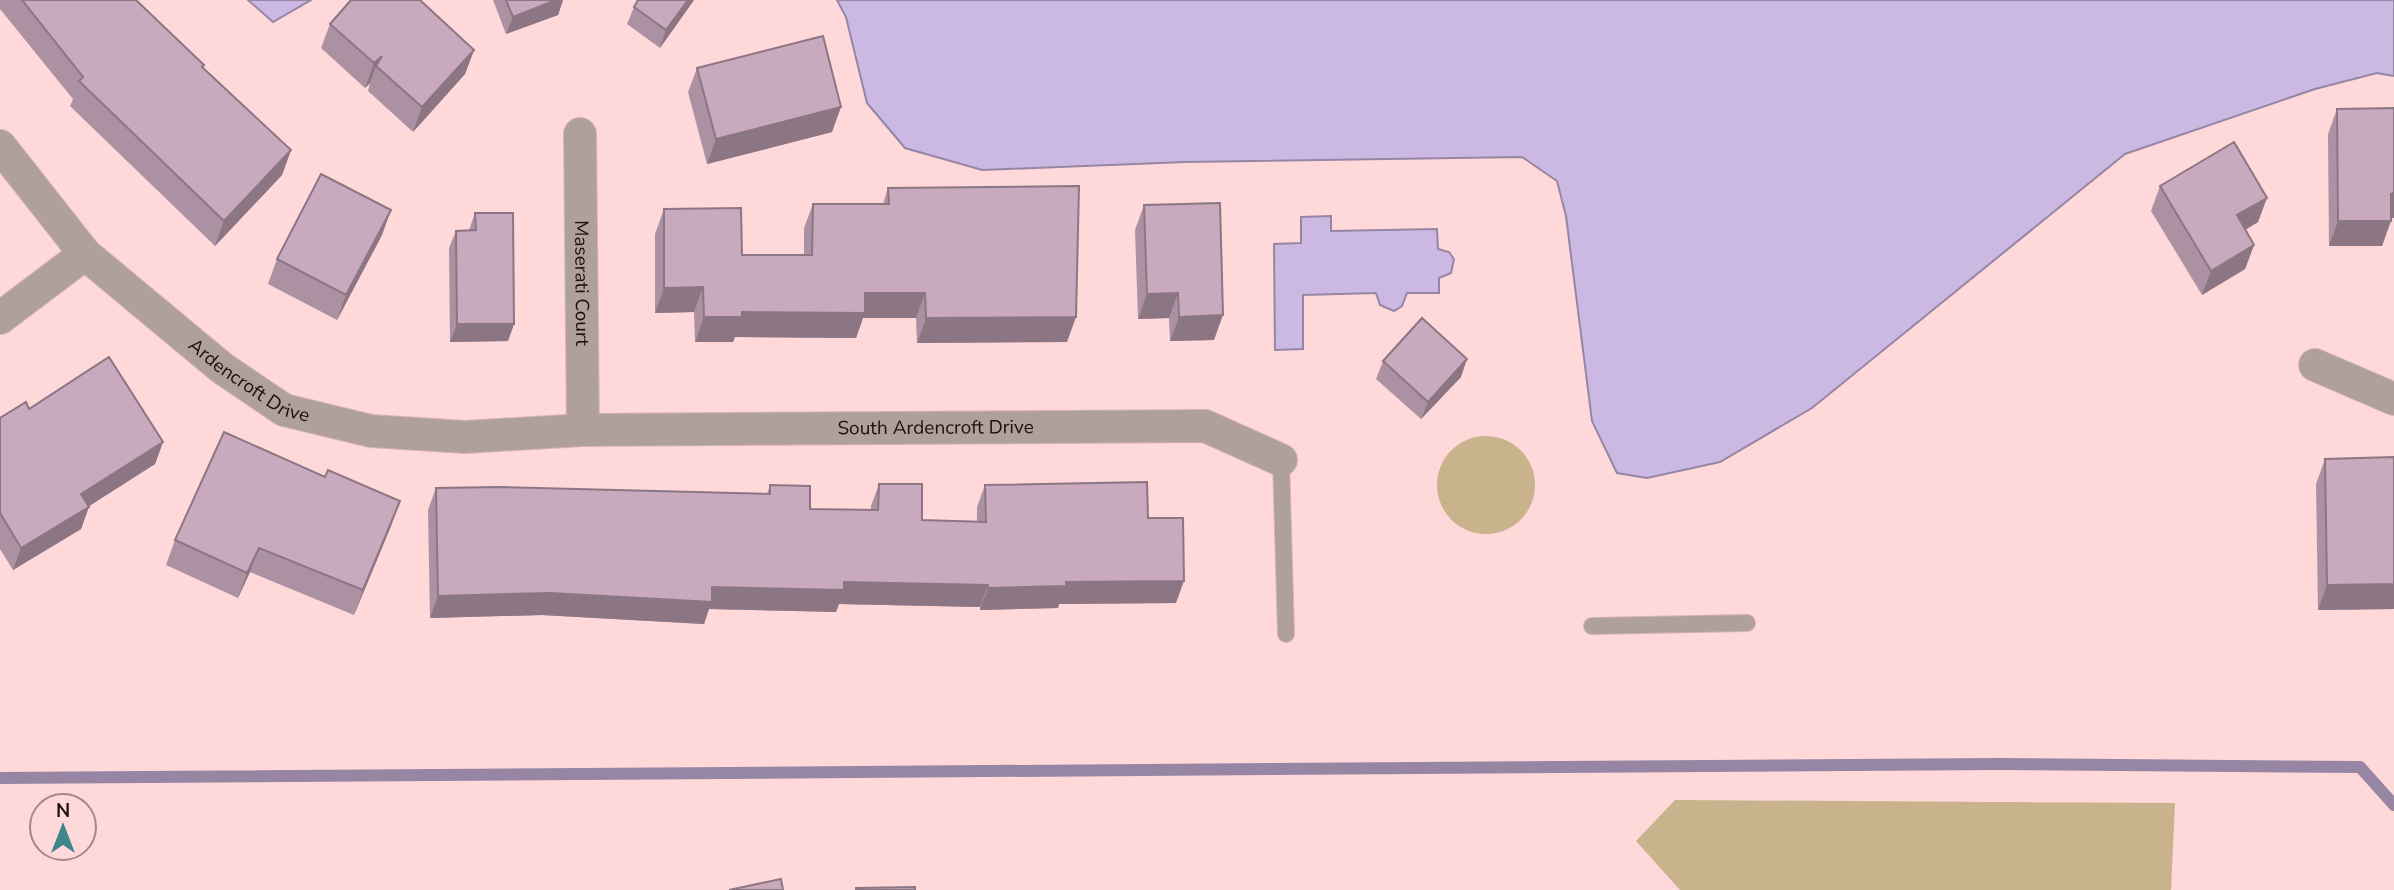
<svg xmlns="http://www.w3.org/2000/svg" width="2394" height="890" font-family="'Nunito Sans',sans-serif">
	<rect width="100%" height="100%" fill="#ffd8da"/>
	<path fill="#c8b38c" d="M1437 485a49 49 0 1 1 98 0a49 49 0 1 1-98 0Z
		M 1675,800 L 2175,803 L 2171,890 L 1680,890 L 1636,841 Z"/>
	<path fill="#cbb9e3" stroke="#9686a4" stroke-width="2" d="M 248,0 L 311,0 L 273,22 Z
		M 837,0 L 2394,0 L 2394,76 L 2377,73 L 2315,89 L 2125,154 L 1812,408 L 1720,462 L 1647,478 L 1617,473 L 1592,421 L 1566,216 L 1557,181 L 1522,157 L 1185,162 L 982,170 L 905,148 L 867,103 L 846,17 Z
		M 1331,216 L 1331,231 L 1437,229 L 1438,249 L 1449,252 L 1454,259 L 1451,273 L 1439,278 L 1439,293 L 1407,293 L 1402,306 L 1394,311 L 1380,305 L 1376,293 L 1303,295 L 1303,349 L 1275,350 L 1274,244 L 1301,243 L 1301,217 Z"/>
	<g fill="none" stroke-linecap="round" stroke-linejoin="round">
		<path stroke="#9686a4" stroke-width="12" d="M 0,778 L 1998,764 L 2360,767 L 2394,805"/>
		<g stroke="#d6b4b6" stroke-width="18">
			<path id="service" d="M 1281,460 L 1286,634
				M 1592,626 L 1747,623"/>
		</g>
		<g stroke="#d6b4b6" stroke-width="34">
			<g id="minor">
				<path id="s1" d="M 580,134 L 583,430"/>
				<path id="s2" d="M 0,146 L 85,254 L 222,368 L 284,410 L 371,431 L 465,437 L 583,430 L 1205,426 L 1281,460"/>
				<path d="M 0,318 L 85,254"/>
				<path d="M 2315,365 L 2394,399"/>
			</g>
		</g>
		<use href="#service" stroke="#afa099" stroke-width="16"/>
		<use href="#minor" stroke="#afa099" stroke-width="32"/>
	</g>
	<path fill="#ac91a3" d="M 0,0 L 136,0 L 203,68 L 291,150 L 282,175 L 215,246 L 70,106 L 73,99 L 0,9 Z
		M 493,0 L 563,0 L 558,15 L 506,34 Z
		M 638,0 L 694,0 L 660,48 L 627,24 L 634,7 Z
		M 330,24 L 474,50 L 465,74 L 413,132 L 368,91 L 370,83 L 365,88 L 321,48 Z
		M 697,68 L 832,132 L 707,164 L 688,92 Z
		M 2337,109 L 2391,218 L 2382,246 L 2329,246 L 2328,134 Z
		M 2160,186 L 2258,222 L 2245,230 L 2254,245 L 2245,269 L 2202,295 L 2151,211 Z
		M 888,188 L 1067,342 L 917,343 L 916,318 L 863,318 L 856,338 L 735,337 L 733,342 L 695,342 L 694,312 L 655,313 L 655,234 L 664,209 L 742,255 L 804,255 L 804,228 L 813,204 L 883,204 Z
		M 1144,205 L 1214,340 L 1170,341 L 1169,318 L 1138,319 L 1135,230 Z
		M 475,213 L 514,324 L 508,341 L 450,342 L 449,248 L 456,231 L 469,230 Z
		M 382,235 L 337,320 L 268,284 L 277,259 Z
		M 1383,361 L 1461,377 L 1421,419 L 1376,379 Z
		M 29,409 L 163,442 L 155,464 L 88,507 L 81,529 L 13,570 L 0,549 L 0,418 Z
		M 2394,457 L 2394,609 L 2318,610 L 2316,484 L 2325,459 Z
		M 879,484 L 922,520 L 977,521 L 977,507 L 985,485 L 1148,518 L 1176,603 L 1059,604 L 1058,608 L 980,610 L 980,607 L 839,604 L 836,612 L 709,609 L 704,624 L 542,615 L 430,618 L 428,510 L 436,488 L 767,494 L 770,485 L 810,509 L 871,510 L 871,506 Z
		M 391,526 L 354,615 L 250,572 L 238,598 L 166,565 L 175,540 Z"/>
	<path fill="#8c7684" d="M 556,0 L 563,0 L 558,15 L 506,34 L 513,17 Z
		M 688,0 L 694,0 L 660,48 L 666,30 Z
		M 474,50 L 465,74 L 413,132 L 422,107 Z
		M 382,56 L 376,66 L 370,83 L 365,88 L 374,63 Z
		M 841,107 L 832,132 L 707,164 L 716,139 Z
		M 291,150 L 282,175 L 215,246 L 224,221 Z
		M 2394,193 L 2394,218 L 2382,218 L 2391,194 Z
		M 2267,198 L 2258,222 L 2228,240 L 2237,215 Z
		M 391,210 L 382,235 L 337,320 L 346,295 Z
		M 2338,221 L 2391,221 L 2382,246 L 2329,246 Z
		M 2254,245 L 2245,269 L 2202,295 L 2211,271 Z
		M 703,287 L 694,312 L 655,313 L 664,288 Z
		M 865,293 L 925,293 L 916,318 L 863,318 L 856,338 L 735,337 L 733,342 L 695,342 L 704,317 L 742,312 Z
		M 1178,293 L 1169,318 L 1138,319 L 1147,294 Z
		M 1223,315 L 1214,340 L 1170,341 L 1179,317 Z
		M 1076,317 L 1067,342 L 917,343 L 926,318 Z
		M 457,324 L 514,324 L 508,341 L 450,342 Z
		M 1467,359 L 1461,377 L 1421,419 L 1428,402 Z
		M 163,442 L 155,464 L 73,516 L 81,494 Z
		M 400,501 L 391,526 L 354,615 L 363,590 Z
		M 89,507 L 81,529 L 13,570 L 21,548 Z
		M 259,548 L 250,572 L 238,598 L 247,573 Z
		M 1184,581 L 1176,603 L 1059,604 L 1058,608 L 980,610 L 988,588 L 1066,582 Z
		M 844,582 L 988,585 L 980,607 L 839,604 L 836,612 L 709,609 L 704,624 L 542,615 L 430,618 L 438,596 Z
		M 2394,584 L 2394,609 L 2318,610 L 2327,585 Z"/>
	<path fill="#c8a9bd" stroke="#8c7684" stroke-width="2" d="M 22,0 L 136,0 L 204,65 L 202,67 L 291,150 L 224,221 L 79,81 L 83,77 Z
		M 351,0 L 420,0 L 474,50 L 422,107 L 376,66 L 382,56 L 374,63 L 330,24 Z
		M 506,0 L 556,0 L 513,17 Z
		M 638,0 L 688,0 L 666,30 L 634,7 Z
		M 823,36 L 841,107 L 716,139 L 697,68 Z
		M 2394,108 L 2394,193 L 2391,194 L 2391,221 L 2338,221 L 2337,109 Z
		M 2234,142 L 2267,198 L 2237,215 L 2254,245 L 2211,271 L 2160,186 Z
		M 321,174 L 391,210 L 346,295 L 277,259 Z
		M 1079,186 L 1076,317 L 926,318 L 925,293 L 865,293 L 865,313 L 742,312 L 742,317 L 704,317 L 703,287 L 664,288 L 664,209 L 741,208 L 742,255 L 812,255 L 813,204 L 889,204 L 888,188 Z
		M 1220,203 L 1223,315 L 1179,317 L 1178,293 L 1147,294 L 1144,205 Z
		M 475,213 L 513,213 L 514,324 L 457,324 L 456,231 L 476,230 Z
		M 1422,318 L 1467,359 L 1428,402 L 1383,361 Z
		M 109,357 L 163,442 L 81,494 L 89,507 L 21,548 L 0,513 L 0,418 L 26,402 L 29,409 Z
		M 224,432 L 325,477 L 328,470 L 400,501 L 363,590 L 259,548 L 247,573 L 175,540 Z
		M 2394,457 L 2394,584 L 2327,585 L 2325,459 Z
		M 1147,482 L 1148,518 L 1183,518 L 1184,581 L 1066,582 L 1066,586 L 988,588 L 988,585 L 844,582 L 844,590 L 712,587 L 712,602 L 550,593 L 438,596 L 436,488 L 500,487 L 770,494 L 770,485 L 810,486 L 810,509 L 878,510 L 879,484 L 922,484 L 922,520 L 986,522 L 985,485 Z
		M 781,879 L 783,890 L 729,890 Z
		M 915,887 L 915,890 L 856,890 L 856,888 Z"/>
	<g text-anchor="middle" dominant-baseline="central" stroke-width="7" stroke-linejoin="round" paint-order="stroke">
		<g font-size="19" fill="#1b0f10" stroke="#ffd8da">
			<text stroke="none"><textPath href="#s1" startOffset="149">Maserati Court</textPath></text>
			<text stroke="none"><textPath href="#s2" startOffset="346">Ardencroft Drive</textPath></text>
			<text stroke="none"><textPath href="#s2" startOffset="1045">South Ardencroft Drive</textPath></text>
		</g>
	</g>
	<g transform="translate(63 827)"><circle r="33" fill="#ffd8da" stroke="#a48889" stroke-width="2"/>
	<path d="M0-5L12 26L0 18L-12 26Z" fill="#3e868b"/>
	<text y="-10" font-size="19" font-weight="bold" text-anchor="middle" fill="#1b0f10">N</text>
	</g>
</svg>
